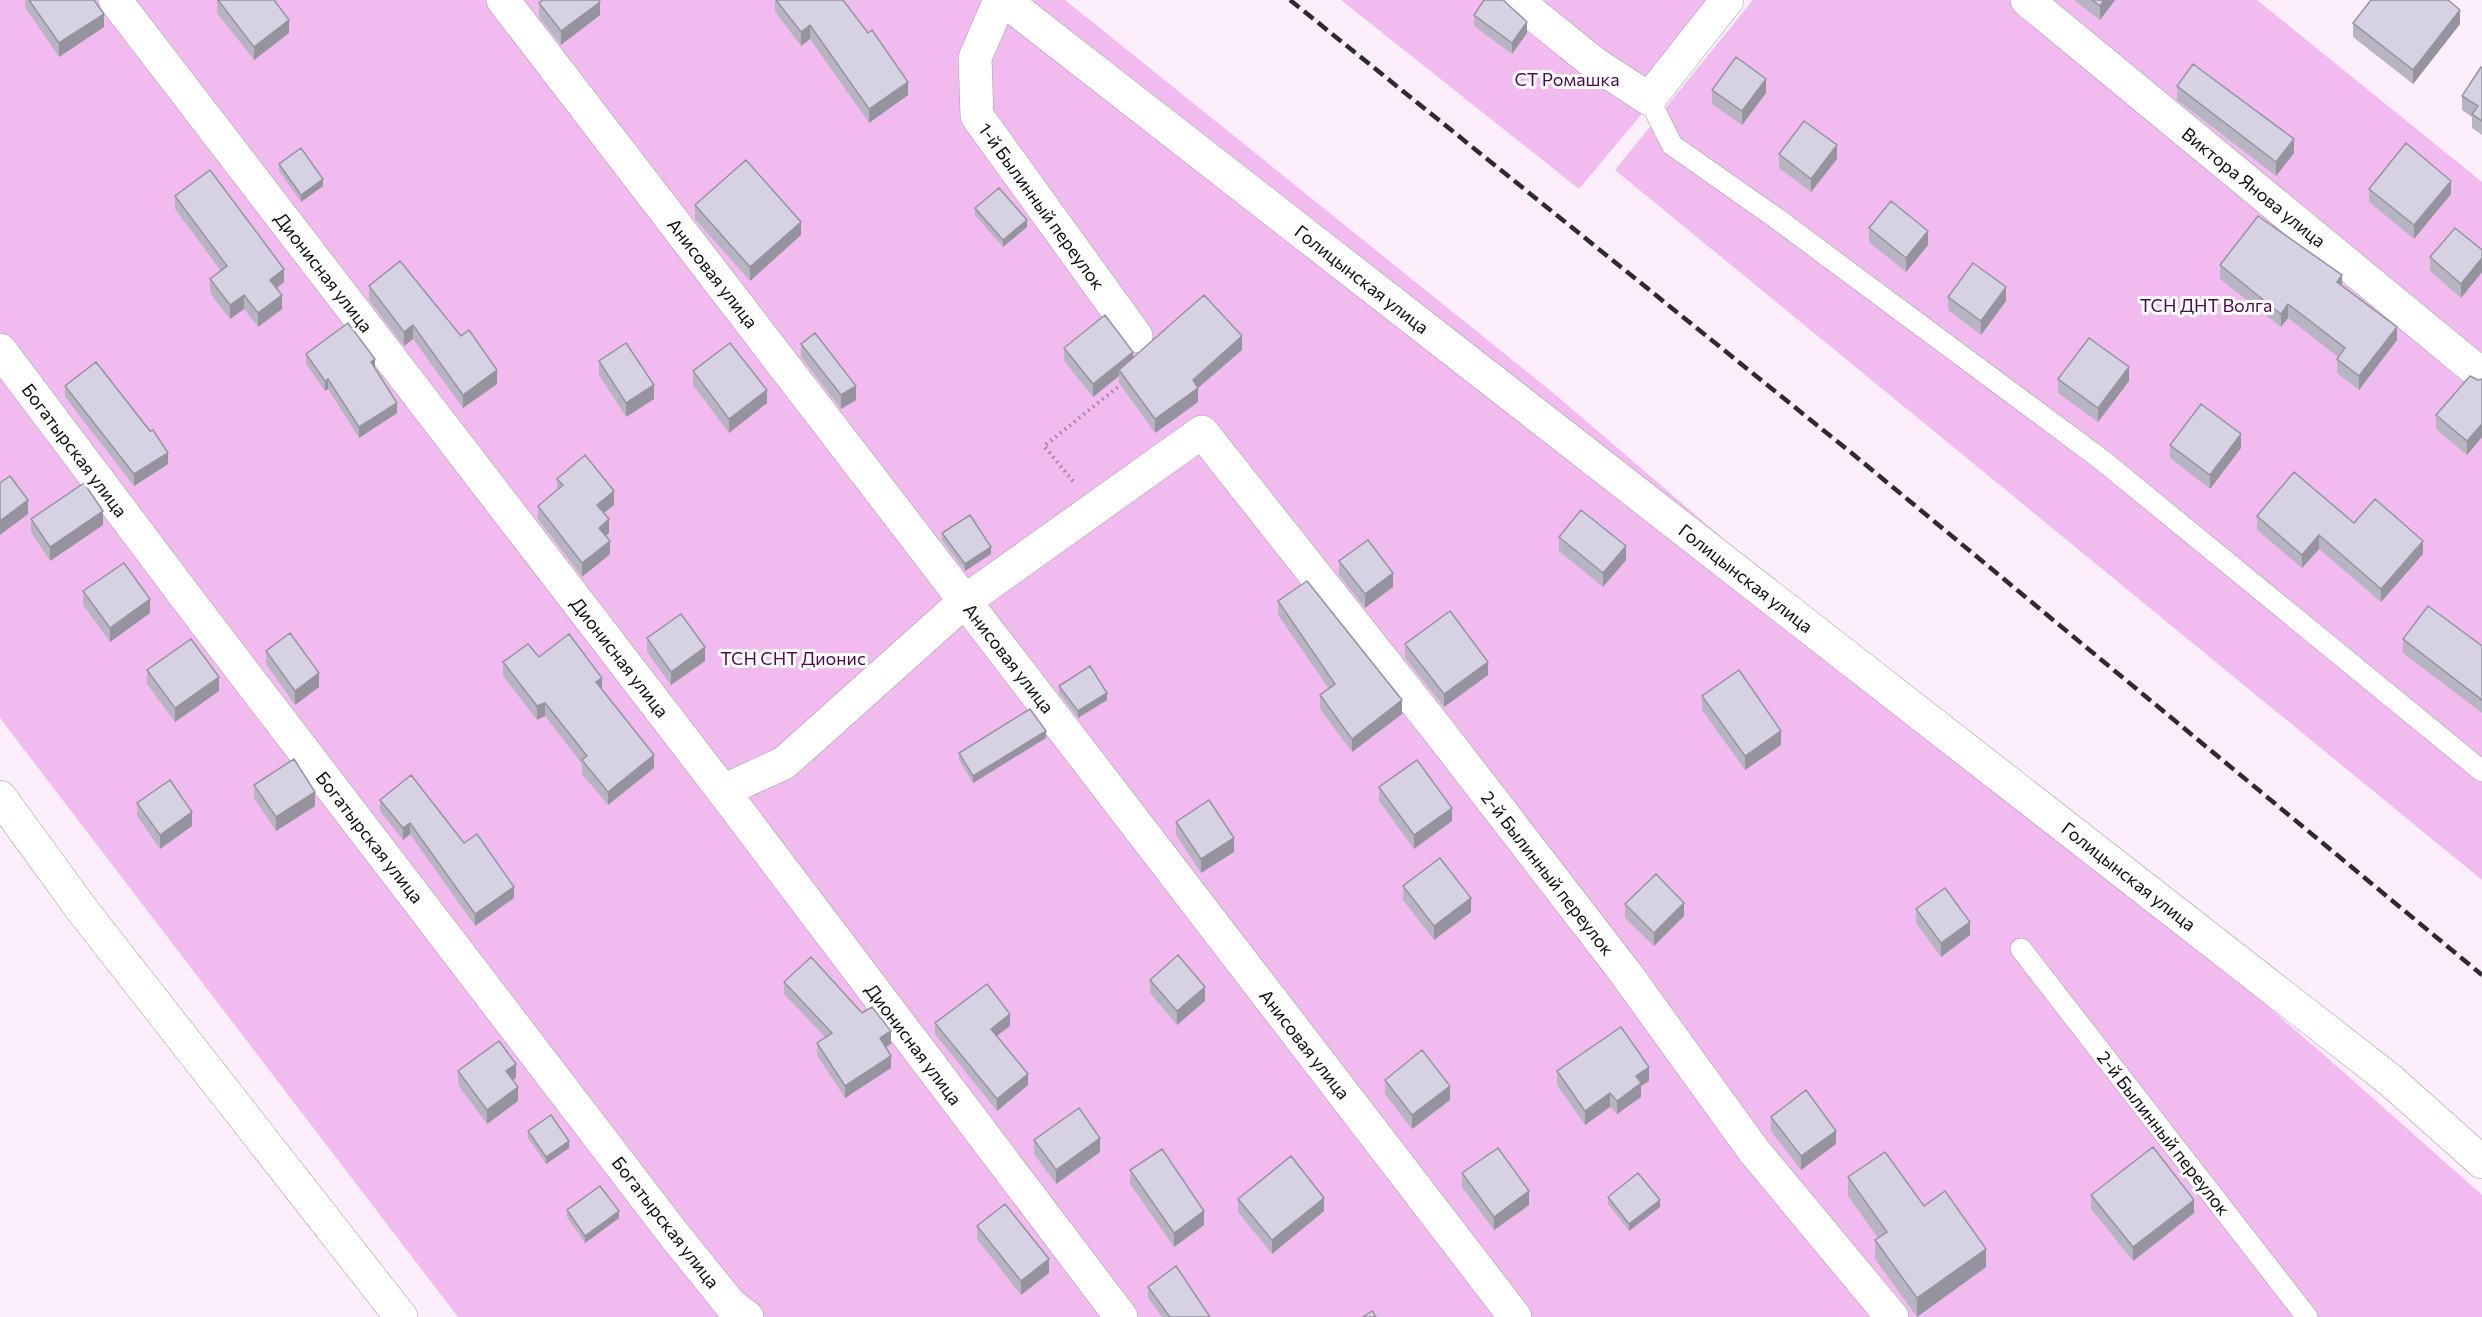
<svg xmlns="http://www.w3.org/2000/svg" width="2482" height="1317" font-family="Commissioner,sans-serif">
	<rect width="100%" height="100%" fill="#fceefb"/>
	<path fill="#f1bbf0" d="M 0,0 L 1065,0 L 1557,396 L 2323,1054 L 2482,1195 L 2482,1317 L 458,1317 L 0,718 Z
		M 1341,0 L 1737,0 L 1579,189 Z
		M 1753,0 L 2257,0 L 2482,182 L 2482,880 L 1615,170 Z"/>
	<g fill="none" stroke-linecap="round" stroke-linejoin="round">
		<g stroke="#a698a5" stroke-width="22">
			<path id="lane" d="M 1649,99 L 1672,145 L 1776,218 L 2102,460 L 2482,771
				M 2021,949 L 2307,1317"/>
		</g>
		<g stroke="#a698a5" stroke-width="34">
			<path id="street" d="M 115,0 L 723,791 L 1121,1317
				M 503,0 L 1515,1317
				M 1000,0 L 975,58 L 977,116 L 1136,336
				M 1004,0 L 2389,1079 L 2482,1162
				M 1516,0 L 1594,63 L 1649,99 L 1727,0
				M 2027,0 L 2482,375
				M 0,350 L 198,613 L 675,1236 L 730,1304 L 747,1317
				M 723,791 L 784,763 L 965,601 L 1202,432 L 1438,730 L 1624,971 L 1754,1151 L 1892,1317
				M 0,797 L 83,911 L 401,1317"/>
		</g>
		<path stroke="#8e848d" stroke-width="4" stroke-dasharray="1.5 4.5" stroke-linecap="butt" d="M 1073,481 L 1044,446 L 1124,382"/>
		<use href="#lane" stroke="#fff" stroke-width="21"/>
		<use href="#street" stroke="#fff" stroke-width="33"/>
		<path stroke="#2f2a2f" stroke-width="4.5" stroke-dasharray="12 6" stroke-linecap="butt" d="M 1290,0 L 1854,455 L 2482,975"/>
	</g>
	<path fill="#b8b5c3" d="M 25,0 L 94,0 L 104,27 L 59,57 L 25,7 Z
		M 217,0 L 289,33 L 254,60 L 217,13 Z
		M 775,0 L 843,0 L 908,95 L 869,123 L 810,39 L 801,46 L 775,12 Z
		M 2074,0 L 2115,0 L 2100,20 Z
		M 539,3 L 600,15 L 561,45 L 539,17 Z
		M 1474,15 L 1527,33 L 1512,54 L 1474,26 Z
		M 2353,23 L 2460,24 L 2413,84 L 2353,37 Z
		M 2482,68 L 2482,135 L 2472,128 L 2472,117 L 2462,110 L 2462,96 Z
		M 2177,86 L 2294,153 L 2276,176 L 2177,100 Z
		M 1712,90 L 1766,93 L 1742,125 L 1712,104 Z
		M 1779,154 L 1837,159 L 1811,192 L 1779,168 Z
		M 279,164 L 323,186 L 301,202 L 279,171 Z
		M 2369,189 L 2451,194 L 2414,239 L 2369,202 Z
		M 175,196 L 284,282 L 277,288 L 282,309 L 258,327 L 244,309 L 230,319 L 210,293 L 210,279 L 221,271 L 175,209 Z
		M 695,205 L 801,235 L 750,281 L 695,219 Z
		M 975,208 L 1027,227 L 1003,247 L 975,215 Z
		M 1869,228 L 1928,245 L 1906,272 L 1869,242 Z
		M 2482,250 L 2482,272 L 2461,298 L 2430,271 L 2430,257 Z
		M 2220,265 L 2342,285 L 2397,340 L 2359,390 L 2337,373 L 2337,359 L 2338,357 L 2288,318 L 2281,327 L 2220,279 Z
		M 369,286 L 497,384 L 463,408 L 413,339 L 404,346 L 369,300 Z
		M 1948,297 L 2006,301 L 1981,335 L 1948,310 Z
		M 801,344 L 856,400 L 841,409 L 801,357 Z
		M 1064,348 L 1133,357 L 1242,350 L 1198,388 L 1198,402 L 1155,433 L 1119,383 L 1119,376 L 1093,397 L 1064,361 Z
		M 306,354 L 375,369 L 397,413 L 359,438 L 328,389 L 325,391 L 306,364 Z
		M 599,361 L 654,399 L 626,417 L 599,375 Z
		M 693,371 L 767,403 L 729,433 L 693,385 Z
		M 2058,379 L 2129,381 L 2098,422 L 2058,393 Z
		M 2482,379 L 2482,437 L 2467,455 L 2436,429 L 2436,415 L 2478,380 Z
		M 65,386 L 168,464 L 134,486 L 65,397 Z
		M 2170,445 L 2241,448 L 2210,489 L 2170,458 Z
		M 557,479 L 614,505 L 604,513 L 609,533 L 606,536 L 610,554 L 582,577 L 538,519 L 538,506 L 557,490 Z
		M 2257,516 L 2354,523 L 2423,554 L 2381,602 L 2319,549 L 2302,568 L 2257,530 Z
		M 31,519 L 103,525 L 50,561 L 31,532 Z
		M 942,533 L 991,554 L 965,571 L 942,540 Z
		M 1559,537 L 1626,560 L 1603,587 L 1559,551 Z
		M 1339,561 L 1393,587 L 1365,608 L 1339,575 Z
		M 83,591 L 150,613 L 110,642 L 83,605 Z
		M 1278,601 L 1402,714 L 1352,752 L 1320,709 L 1320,695 L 1329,689 L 1278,615 Z
		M 647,638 L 705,661 L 671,685 L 647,652 Z
		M 2403,639 L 2482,646 L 2482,713 L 2403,653 Z
		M 1405,644 L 1488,675 L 1444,707 L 1405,658 Z
		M 266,651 L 319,687 L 295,705 L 266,664 Z
		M 539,657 L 602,689 L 654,768 L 608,805 L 582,774 L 582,764 L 545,716 L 537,720 L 503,676 L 503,662 Z
		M 147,670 L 219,691 L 175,722 L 147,684 Z
		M 1059,686 L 1107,700 L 1078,718 L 1059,693 Z
		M 1702,696 L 1781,745 L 1745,770 L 1702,710 Z
		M 1046,738 L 973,783 L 959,760 L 959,753 Z
		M 254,785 L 315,806 L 276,831 L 254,798 Z
		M 1379,787 L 1452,821 L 1414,849 L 1379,801 Z
		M 380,800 L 514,898 L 475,926 L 410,834 L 403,840 L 380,811 Z
		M 137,803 L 192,826 L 160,849 L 137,816 Z
		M 1176,822 L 1234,852 L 1201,873 L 1176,835 Z
		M 1403,886 L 1471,912 L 1434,940 L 1403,900 Z
		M 1625,904 L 1684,916 L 1654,946 L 1625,918 Z
		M 1916,909 L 1970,935 L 1941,957 L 1916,923 Z
		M 1150,980 L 1205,1001 L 1177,1025 L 1150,993 Z
		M 784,982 L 891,1044 L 886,1047 L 891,1068 L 845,1098 L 817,1055 L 817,1043 L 825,1037 L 784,994 Z
		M 935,1023 L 1010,1026 L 997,1036 L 1028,1085 L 997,1111 L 935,1034 Z
		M 458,1071 L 516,1078 L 512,1080 L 518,1101 L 487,1124 L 458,1085 Z
		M 1557,1071 L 1649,1081 L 1641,1086 L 1641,1097 L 1617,1114 L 1610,1107 L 1585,1125 L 1557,1085 Z
		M 1385,1080 L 1450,1100 L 1412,1129 L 1385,1094 Z
		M 1771,1117 L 1836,1144 L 1801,1170 L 1771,1131 Z
		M 528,1131 L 569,1148 L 546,1164 L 528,1138 Z
		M 1034,1140 L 1100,1152 L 1056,1184 L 1034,1154 Z
		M 1130,1170 L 1204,1225 L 1174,1247 L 1130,1184 Z
		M 1462,1173 L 1529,1205 L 1494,1230 L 1462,1187 Z
		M 1848,1177 L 1924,1206 L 1986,1267 L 1917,1317 L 1875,1259 L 1875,1240 L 1878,1238 L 1848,1196 Z
		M 2091,1195 L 2194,1213 L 2133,1261 L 2091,1209 Z
		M 1608,1197 L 1660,1207 L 1629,1231 L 1608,1204 Z
		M 1238,1199 L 1324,1211 L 1272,1254 L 1238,1212 Z
		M 567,1210 L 619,1218 L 585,1243 L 567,1217 Z
		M 977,1226 L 1049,1273 L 1021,1295 L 977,1239 Z
		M 1148,1287 L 1210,1317 L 1162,1317 L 1148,1298 Z"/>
	<path fill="#96939f" d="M 2104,0 L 2115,0 L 2100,20 L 2100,6 Z
		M 600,2 L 600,15 L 561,45 L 561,31 Z
		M 2460,10 L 2460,24 L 2413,84 L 2413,70 Z
		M 104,14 L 104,27 L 59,57 L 59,43 Z
		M 289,20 L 289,33 L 254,60 L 254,47 Z
		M 1527,22 L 1527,33 L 1512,54 L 1512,43 Z
		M 810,25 L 810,39 L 801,46 L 801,32 Z
		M 1766,79 L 1766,93 L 1742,125 L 1742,111 Z
		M 908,82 L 908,95 L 869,123 L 869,109 Z
		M 2294,139 L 2294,153 L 2276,176 L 2276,162 Z
		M 1837,145 L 1837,159 L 1811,192 L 1811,179 Z
		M 323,179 L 323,186 L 301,202 L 301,195 Z
		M 2451,181 L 2451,194 L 2414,239 L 2414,225 Z
		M 1027,220 L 1027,227 L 1003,247 L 1003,240 Z
		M 801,222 L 801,235 L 750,281 L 750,267 Z
		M 1928,231 L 1928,245 L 1906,272 L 1906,258 Z
		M 2482,258 L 2482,272 L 2461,298 L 2461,284 Z
		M 284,269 L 284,282 L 270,293 L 270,280 Z
		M 2342,275 L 2342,289 L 2337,282 Z
		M 2006,287 L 2006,301 L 1981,335 L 1981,321 Z
		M 244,295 L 244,309 L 230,319 L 230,305 Z
		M 282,295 L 282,309 L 258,327 L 258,313 Z
		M 2288,304 L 2288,318 L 2281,327 L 2281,314 Z
		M 413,325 L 413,339 L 404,346 L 404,332 Z
		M 2397,327 L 2397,340 L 2359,390 L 2359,376 Z
		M 1242,336 L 1242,350 L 1198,388 L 1198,402 L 1155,433 L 1155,419 L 1193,380 Z
		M 1133,352 L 1133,366 L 1119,370 L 1119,376 L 1093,397 L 1093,384 Z
		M 375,359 L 375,369 L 371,362 Z
		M 2129,367 L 2129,381 L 2098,422 L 2098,408 Z
		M 497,370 L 497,384 L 463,408 L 463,395 Z
		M 328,379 L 328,389 L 325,391 L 325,381 Z
		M 654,385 L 654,399 L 626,417 L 626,403 Z
		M 856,386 L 856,400 L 841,409 L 841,395 Z
		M 767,390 L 767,403 L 729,433 L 729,419 Z
		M 397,403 L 397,413 L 359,438 L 359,427 Z
		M 2482,424 L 2482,437 L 2467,455 L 2467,441 Z
		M 2241,434 L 2241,448 L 2210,489 L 2210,475 Z
		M 168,453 L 168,464 L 134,486 L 134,474 Z
		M 614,491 L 614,505 L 597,518 L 597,505 Z
		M 28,500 L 28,514 L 0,535 L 0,521 Z
		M 103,511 L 103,525 L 50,561 L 50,547 Z
		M 609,519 L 609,533 L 599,541 L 599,528 Z
		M 2319,535 L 2319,549 L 2302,568 L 2302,555 Z
		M 610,541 L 610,554 L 582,577 L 582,563 Z
		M 2423,541 L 2423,554 L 2381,602 L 2381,589 Z
		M 1626,546 L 1626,560 L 1603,587 L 1603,573 Z
		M 991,547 L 991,554 L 965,571 L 965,564 Z
		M 1393,573 L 1393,587 L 1365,608 L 1365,594 Z
		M 150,599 L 150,613 L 110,642 L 110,628 Z
		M 705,647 L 705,661 L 671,685 L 671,672 Z
		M 1488,662 L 1488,675 L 1444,707 L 1444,694 Z
		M 319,673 L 319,687 L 295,705 L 295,691 Z
		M 219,677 L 219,691 L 175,722 L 175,708 Z
		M 602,678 L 602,691 L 596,682 Z
		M 1107,693 L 1107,700 L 1078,718 L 1078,711 Z
		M 1402,700 L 1402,714 L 1352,752 L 1352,739 Z
		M 545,703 L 545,716 L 537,720 L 537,706 Z
		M 1046,731 L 1046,738 L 973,783 L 973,776 Z
		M 1781,731 L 1781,745 L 1745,770 L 1745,756 Z
		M 654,755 L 654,768 L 608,805 L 608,792 Z
		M 315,792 L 315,806 L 276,831 L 276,817 Z
		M 1452,808 L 1452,821 L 1414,849 L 1414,835 Z
		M 192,812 L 192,826 L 160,849 L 160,835 Z
		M 410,823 L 410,834 L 403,840 L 403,828 Z
		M 1234,838 L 1234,852 L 1201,873 L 1201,859 Z
		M 514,887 L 514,898 L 475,926 L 475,914 Z
		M 1471,898 L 1471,912 L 1434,940 L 1434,926 Z
		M 1684,903 L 1684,916 L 1654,946 L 1654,933 Z
		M 1970,922 L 1970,935 L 1941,957 L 1941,943 Z
		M 1205,987 L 1205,1001 L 1177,1025 L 1177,1011 Z
		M 1010,1014 L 1010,1026 L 991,1040 L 991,1029 Z
		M 891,1031 L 891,1044 L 880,1051 L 880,1038 Z
		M 891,1056 L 891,1068 L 845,1098 L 845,1086 Z
		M 516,1064 L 516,1078 L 506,1085 L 506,1071 Z
		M 1649,1067 L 1649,1081 L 1641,1086 L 1641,1097 L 1617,1114 L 1617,1101 L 1636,1076 Z
		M 1028,1074 L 1028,1085 L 997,1111 L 997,1099 Z
		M 1450,1086 L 1450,1100 L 1412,1129 L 1412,1115 Z
		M 518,1087 L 518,1101 L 487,1124 L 487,1110 Z
		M 1610,1093 L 1610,1107 L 1585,1125 L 1585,1111 Z
		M 1836,1131 L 1836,1144 L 1801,1170 L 1801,1156 Z
		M 1100,1138 L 1100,1152 L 1056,1184 L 1056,1170 Z
		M 569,1141 L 569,1148 L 546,1164 L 546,1157 Z
		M 1529,1191 L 1529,1205 L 1494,1230 L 1494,1217 Z
		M 1324,1198 L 1324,1211 L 1272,1254 L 1272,1240 Z
		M 1660,1200 L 1660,1207 L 1629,1231 L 1629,1224 Z
		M 2194,1200 L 2194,1213 L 2133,1261 L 2133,1247 Z
		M 619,1211 L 619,1218 L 585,1243 L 585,1236 Z
		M 1204,1211 L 1204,1225 L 1174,1247 L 1174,1233 Z
		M 1986,1249 L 1986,1267 L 1917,1317 L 1917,1298 Z
		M 1049,1259 L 1049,1273 L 1021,1295 L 1021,1281 Z"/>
	<path fill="#d6d2e3" stroke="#96939f" stroke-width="1.5" d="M 29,0 L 94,0 L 104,14 L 59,43 Z
		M 218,0 L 274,0 L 289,20 L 254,47 Z
		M 543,0 L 599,0 L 600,2 L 561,31 L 539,3 Z
		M 776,0 L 843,0 L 868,33 L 872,30 L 908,82 L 869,109 L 810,25 L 801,32 Z
		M 1484,0 L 1503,0 L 1527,22 L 1512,43 L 1474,15 Z
		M 2092,0 L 2104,0 L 2100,6 Z
		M 2371,0 L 2448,0 L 2460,10 L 2413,70 L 2353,23 Z
		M 1736,57 L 1766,79 L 1742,111 L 1712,90 Z
		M 2193,64 L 2294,139 L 2276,162 L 2177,86 Z
		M 2481,67 L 2482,68 L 2482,121 L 2472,114 L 2478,106 L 2462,96 Z
		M 1804,121 L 1837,145 L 1811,179 L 1779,154 Z
		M 2406,143 L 2451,181 L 2414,225 L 2369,189 Z
		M 301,148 L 323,179 L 301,195 L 279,164 Z
		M 746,160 L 801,222 L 750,267 L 695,205 Z
		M 210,170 L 284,269 L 270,280 L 282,295 L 258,313 L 244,295 L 230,305 L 210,279 L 227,266 L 175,196 Z
		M 999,188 L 1027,220 L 1003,240 L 975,208 Z
		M 1891,201 L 1928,231 L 1906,258 L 1869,228 Z
		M 2258,216 L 2342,275 L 2337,282 L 2397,327 L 2359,376 L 2337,359 L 2345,348 L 2288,304 L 2281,314 L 2220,265 Z
		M 2455,228 L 2482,250 L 2482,258 L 2461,284 L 2430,257 Z
		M 400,261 L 461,336 L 469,330 L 497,370 L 463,395 L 413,325 L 404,332 L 369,286 Z
		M 1973,263 L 2006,287 L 1981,321 L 1948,297 Z
		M 1204,295 L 1242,336 L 1193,380 L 1198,388 L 1155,419 L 1119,370 Z
		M 1105,315 L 1133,352 L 1093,384 L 1064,348 Z
		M 348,323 L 375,359 L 371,362 L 397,403 L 359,427 L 328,379 L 325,381 L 306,354 Z
		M 815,333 L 856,386 L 841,395 L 801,344 Z
		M 2089,338 L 2129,367 L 2098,408 L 2058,379 Z
		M 626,343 L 654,385 L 626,403 L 599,361 Z
		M 730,343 L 767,390 L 729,419 L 693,371 Z
		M 96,362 L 150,431 L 153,430 L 168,453 L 134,474 L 65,386 Z
		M 2470,376 L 2478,380 L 2482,379 L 2482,424 L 2467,441 L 2436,415 Z
		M 2201,404 L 2241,434 L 2210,475 L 2170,445 Z
		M 585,455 L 614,491 L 597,505 L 609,519 L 599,528 L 610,541 L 582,563 L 538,506 L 563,485 L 557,479 Z
		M 2294,472 L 2354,523 L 2375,499 L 2423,541 L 2381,589 L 2319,535 L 2302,555 L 2257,516 Z
		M 10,476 L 28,500 L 0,521 L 0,483 Z
		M 84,483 L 103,511 L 50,547 L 31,519 Z
		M 1581,510 L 1626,546 L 1603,573 L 1559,537 Z
		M 970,515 L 991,547 L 965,564 L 942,533 Z
		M 1368,540 L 1393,573 L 1365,594 L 1339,561 Z
		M 124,563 L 150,599 L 110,628 L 83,591 Z
		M 1307,581 L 1402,700 L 1352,739 L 1320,695 L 1335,684 L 1278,601 Z
		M 2428,606 L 2482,646 L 2482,700 L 2403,639 Z
		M 1450,611 L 1488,662 L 1444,694 L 1405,644 Z
		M 681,614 L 705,647 L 671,672 L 647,638 Z
		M 290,633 L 319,673 L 295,691 L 266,651 Z
		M 569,634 L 602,678 L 596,682 L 654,755 L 608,792 L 582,760 L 587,756 L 545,703 L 537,706 L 503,662 L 528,644 L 539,657 Z
		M 191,639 L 219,677 L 175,708 L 147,670 Z
		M 1090,666 L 1107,693 L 1078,711 L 1059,686 Z
		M 1739,670 L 1781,731 L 1745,756 L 1702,696 Z
		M 1030,709 L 1046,731 L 973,776 L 959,753 Z
		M 294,759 L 315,792 L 276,817 L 254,785 Z
		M 1417,760 L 1452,808 L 1414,835 L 1379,787 Z
		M 411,775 L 464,843 L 477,834 L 514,887 L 475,914 L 410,823 L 403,828 L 380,800 Z
		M 170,780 L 192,812 L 160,835 L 137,803 Z
		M 1209,800 L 1234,838 L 1201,859 L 1176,822 Z
		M 1440,858 L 1471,898 L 1434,926 L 1403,886 Z
		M 1656,874 L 1684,903 L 1654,933 L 1625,904 Z
		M 1945,888 L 1970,922 L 1941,943 L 1916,909 Z
		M 1178,955 L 1205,987 L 1177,1011 L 1150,980 Z
		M 811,957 L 862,1013 L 872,1007 L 891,1031 L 880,1038 L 891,1056 L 845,1086 L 817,1043 L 832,1033 L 784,982 Z
		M 987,984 L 1010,1014 L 991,1029 L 1028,1074 L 997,1099 L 935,1023 Z
		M 1621,1027 L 1649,1067 L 1636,1076 L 1641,1083 L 1617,1101 L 1610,1093 L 1585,1111 L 1557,1071 Z
		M 499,1041 L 516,1064 L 506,1071 L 518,1087 L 487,1110 L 458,1071 Z
		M 1422,1050 L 1450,1086 L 1412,1115 L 1385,1080 Z
		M 1806,1090 L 1836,1131 L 1801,1156 L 1771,1117 Z
		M 1079,1108 L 1100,1138 L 1056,1170 L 1034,1140 Z
		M 551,1115 L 569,1141 L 546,1157 L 528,1131 Z
		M 2153,1147 L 2194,1200 L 2133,1247 L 2091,1195 Z
		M 1498,1148 L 1529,1191 L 1494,1217 L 1462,1173 Z
		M 1162,1149 L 1204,1211 L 1174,1233 L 1130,1170 Z
		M 1885,1152 L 1924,1206 L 1945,1191 L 1986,1249 L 1917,1298 L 1875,1240 L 1887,1232 L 1848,1177 Z
		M 1291,1156 L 1324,1198 L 1272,1240 L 1238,1199 Z
		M 1638,1173 L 1660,1200 L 1629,1224 L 1608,1197 Z
		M 600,1186 L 619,1211 L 585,1236 L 567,1210 Z
		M 1005,1204 L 1049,1259 L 1021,1281 L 977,1226 Z
		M 1176,1266 L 1210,1317 L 1170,1317 L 1148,1287 Z
		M 1372,1311 L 1376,1317 L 1363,1317 Z"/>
	<g text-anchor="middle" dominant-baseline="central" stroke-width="6" stroke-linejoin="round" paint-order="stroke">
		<g font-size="18" fill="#4c094e" stroke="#fff">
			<text x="1567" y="79">СТ Ромашка</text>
			<text x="2206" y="305">ТСН ДНТ Волга</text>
			<text x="793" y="658">ТСН СНТ Дионис</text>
		</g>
		<g font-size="18" fill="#0f0b0f" stroke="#fff">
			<text transform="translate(2254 187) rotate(39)">Виктора Янова улица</text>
			<text transform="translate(1042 206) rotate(54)">1-й Былинный переулок</text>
			<text transform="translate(324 272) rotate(52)">Дионисная улица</text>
			<text transform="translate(713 273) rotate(52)">Анисовая улица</text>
			<text transform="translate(1362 279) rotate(38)">Голицынская улица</text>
			<text transform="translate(75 450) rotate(53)">Богатырская улица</text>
			<text transform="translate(1746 578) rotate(38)">Голицынская улица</text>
			<text transform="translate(620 657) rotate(52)">Дионисная улица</text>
			<text transform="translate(1009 658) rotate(52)">Анисовая улица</text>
			<text transform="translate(370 837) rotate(52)">Богатырская улица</text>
			<text transform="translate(1548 873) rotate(52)">2-й Былинный переулок</text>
			<text transform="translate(2129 876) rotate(38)">Голицынская улица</text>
			<text transform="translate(914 1044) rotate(53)">Дионисная улица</text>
			<text transform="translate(1305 1044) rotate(52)">Анисовая улица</text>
			<text transform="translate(2164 1133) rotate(52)">2-й Былинный переулок</text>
			<text transform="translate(666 1222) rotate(52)">Богатырская улица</text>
		</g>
	</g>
</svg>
